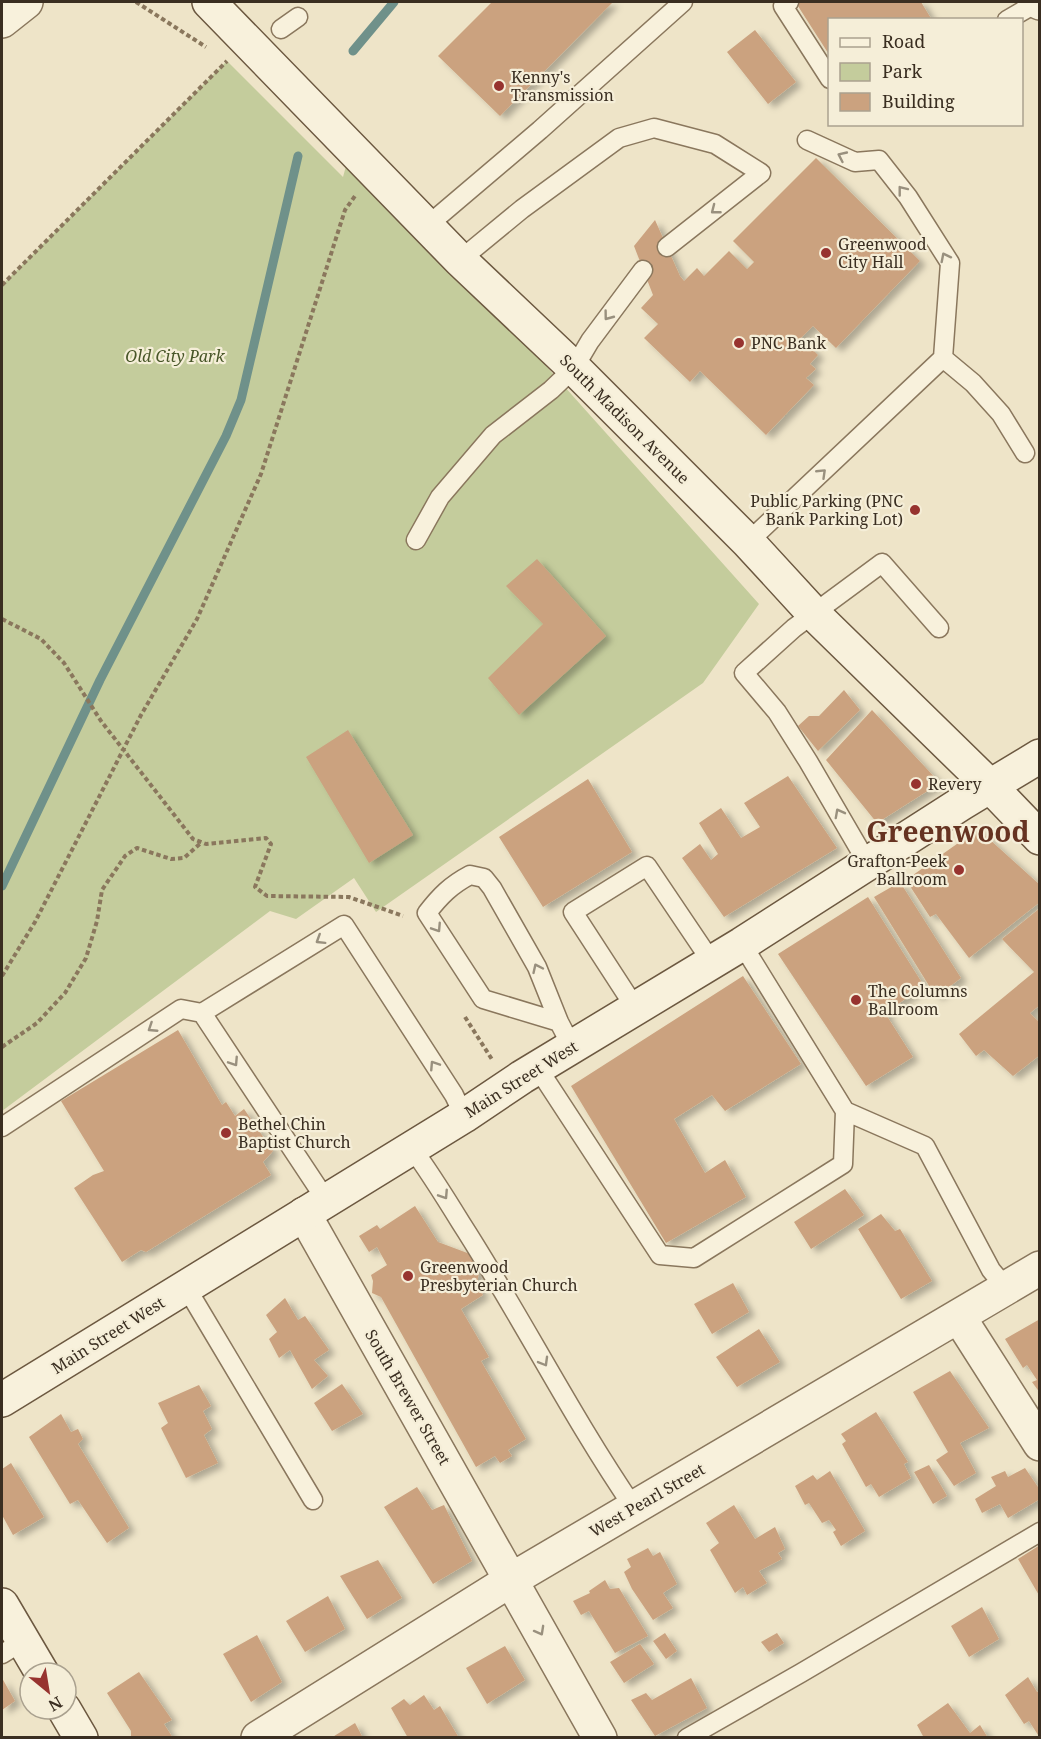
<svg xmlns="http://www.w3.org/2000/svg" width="1041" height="1739" font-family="'Noto Serif',serif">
	<defs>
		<filter id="shadow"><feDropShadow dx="6" dy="4" stdDeviation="3" flood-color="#0004"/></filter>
	</defs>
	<rect width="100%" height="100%" fill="#eee4c8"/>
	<path fill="#c4cc9c" d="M 227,61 L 343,177 L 351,148 L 759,604 L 703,683 L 376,912 L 354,878 L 296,919 L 270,911 L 2,1111 L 2,285 Z"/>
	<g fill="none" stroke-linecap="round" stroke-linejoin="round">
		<path stroke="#6f918a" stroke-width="9" d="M 353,51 L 394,2
			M 2,886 L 100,680 L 226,436 L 241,400 L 298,156"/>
	</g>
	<path fill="#cba27f" filter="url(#shadow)" d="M 492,2 L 613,2 L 500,116 L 438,56 Z
		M 799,2 L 921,2 L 932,20 L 830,20 L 830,56 L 796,3 Z
		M 755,30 L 796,82 L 768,104 L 727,52 Z
		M 816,158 L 920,261 L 836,348 L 813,326 L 801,338 L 818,355 L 810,364 L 816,369 L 806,378 L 814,385 L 766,435 L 700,371 L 690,382 L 644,338 L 658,324 L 641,308 L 653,295 L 634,246 L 655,220 L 680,276 L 684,281 L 697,268 L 704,276 L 729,251 L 747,269 L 754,262 L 733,241 Z
		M 537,559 L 606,636 L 519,715 L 488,678 L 543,624 L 506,586 Z
		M 844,690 L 860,710 L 818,751 L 798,726 L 809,716 L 819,716 Z
		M 872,710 L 940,783 L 877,823 L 826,760 Z
		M 348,730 L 413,835 L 369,863 L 306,757 Z
		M 788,776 L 837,848 L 724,917 L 682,858 L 700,844 L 711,860 L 718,854 L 699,823 L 721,808 L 741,838 L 760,827 L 744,803 Z
		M 588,779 L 632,852 L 543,907 L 499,837 Z
		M 978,829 L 1040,885 L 1040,902 L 969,958 L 936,914 L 930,917 L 906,880 Z
		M 900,882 L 961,978 L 936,997 L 874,897 Z
		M 868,897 L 924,986 L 885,1013 L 913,1057 L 866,1086 L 778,954 Z
		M 1040,908 L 1040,1005 L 1030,1013 L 1040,1023 L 1040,1055 L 1013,1076 L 984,1050 L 976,1056 L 959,1034 L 1034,972 L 1002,939 Z
		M 743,976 L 801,1064 L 725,1111 L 712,1095 L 674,1119 L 705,1173 L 725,1160 L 746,1197 L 666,1243 L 571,1086 Z
		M 178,1030 L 222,1105 L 226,1102 L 235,1116 L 244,1109 L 273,1151 L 263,1162 L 271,1175 L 146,1252 L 141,1250 L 122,1262 L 74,1188 L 93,1175 L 104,1171 L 61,1101 Z
		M 845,1189 L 864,1215 L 811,1249 L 794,1222 Z
		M 415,1206 L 438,1242 L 470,1254 L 476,1262 L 479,1273 L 477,1282 L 483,1295 L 461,1309 L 489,1357 L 481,1361 L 526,1439 L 508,1450 L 512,1456 L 500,1463 L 495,1456 L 476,1467 L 381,1297 L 372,1293 L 373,1281 L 371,1275 L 387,1265 L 377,1247 L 369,1252 L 359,1236 L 377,1225 L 380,1229 Z
		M 881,1214 L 895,1231 L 900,1229 L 932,1281 L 901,1299 L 858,1229 Z
		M 733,1283 L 749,1312 L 712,1334 L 694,1304 Z
		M 285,1298 L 298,1320 L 305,1316 L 329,1350 L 314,1360 L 328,1376 L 312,1389 L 290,1350 L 279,1358 L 269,1339 L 277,1332 L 266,1315 Z
		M 1040,1319 L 1040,1393 L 1032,1382 L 1037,1380 L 1027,1365 L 1023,1368 L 1005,1339 Z
		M 759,1329 L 780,1362 L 737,1387 L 716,1357 Z
		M 950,1371 L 989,1428 L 960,1443 L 976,1473 L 954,1486 L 936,1460 L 948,1452 L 913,1392 Z
		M 342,1384 L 363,1414 L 332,1431 L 314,1403 Z
		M 199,1385 L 211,1406 L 203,1411 L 212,1429 L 204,1435 L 218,1463 L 186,1478 L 161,1428 L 168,1423 L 158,1403 Z
		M 876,1412 L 908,1462 L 904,1464 L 911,1478 L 879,1497 L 871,1484 L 866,1487 L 842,1444 L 846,1441 L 841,1434 Z
		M 61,1414 L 71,1432 L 78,1429 L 83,1439 L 78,1444 L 129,1528 L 107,1543 L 78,1500 L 70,1504 L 29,1437 Z
		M 11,1463 L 44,1517 L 13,1535 L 2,1515 L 2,1469 Z
		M 929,1465 L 947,1496 L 933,1504 L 914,1472 Z
		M 1025,1468 L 1040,1490 L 1040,1499 L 1008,1518 L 1000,1504 L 982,1513 L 975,1499 L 996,1486 L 991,1477 L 1005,1471 L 1008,1477 Z
		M 830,1471 L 865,1531 L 841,1546 L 833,1532 L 836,1530 L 829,1520 L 822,1523 L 809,1503 L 805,1505 L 795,1486 L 813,1475 L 817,1480 Z
		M 417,1487 L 432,1510 L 444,1505 L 472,1561 L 433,1584 L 384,1507 Z
		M 734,1505 L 755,1539 L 775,1527 L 785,1549 L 778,1553 L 782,1559 L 759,1571 L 767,1583 L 747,1595 L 743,1587 L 735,1593 L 710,1550 L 719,1543 L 706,1523 Z
		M 1040,1545 L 1040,1597 L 1018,1559 Z
		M 648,1548 L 653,1556 L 660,1552 L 677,1584 L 663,1593 L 673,1608 L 653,1620 L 632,1589 L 624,1572 L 631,1567 L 627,1559 Z
		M 378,1560 L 402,1598 L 367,1619 L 340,1576 Z
		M 605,1580 L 610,1589 L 619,1588 L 648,1636 L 615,1653 L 589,1611 L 581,1615 L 573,1601 L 590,1593 L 589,1591 Z
		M 328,1596 L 345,1629 L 305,1652 L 286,1621 Z
		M 982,1607 L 999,1639 L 969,1657 L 951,1626 Z
		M 665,1633 L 677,1651 L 666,1659 L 653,1641 Z
		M 777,1633 L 784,1643 L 769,1652 L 761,1642 Z
		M 257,1635 L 282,1682 L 251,1702 L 223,1654 Z
		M 640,1644 L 654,1664 L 624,1683 L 610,1662 Z
		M 505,1646 L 525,1680 L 487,1704 L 466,1668 Z
		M 139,1672 L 172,1720 L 164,1724 L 173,1738 L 131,1738 L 131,1731 L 107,1693 Z
		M 1028,1677 L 1037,1692 L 1040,1691 L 1040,1738 L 1029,1721 L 1024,1724 L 1005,1695 Z
		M 2,1678 L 15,1701 L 2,1710 Z
		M 691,1678 L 707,1708 L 655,1736 L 631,1700 L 646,1693 L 652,1700 Z
		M 424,1695 L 434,1710 L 440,1706 L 459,1738 L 408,1738 L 391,1708 L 404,1699 L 410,1705 Z
		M 948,1703 L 970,1733 L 980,1725 L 988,1738 L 924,1738 L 917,1725 Z
		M 355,1723 L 363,1738 L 331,1738 Z"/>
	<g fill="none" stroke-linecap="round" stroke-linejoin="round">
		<g stroke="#8a775d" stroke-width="21">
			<path id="lane" d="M 789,2 L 783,6 L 830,79
				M 1007,20 L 1038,2
				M 281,29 L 298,17
				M 427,226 L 540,130 L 683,2
				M 460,260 L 522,209 L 619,138 L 654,128 L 715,144 L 761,173 L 667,247
				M 943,358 L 973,383 L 1001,414 L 1025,453
				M 416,540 L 440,497 L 493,435 L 551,390 L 574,368 L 590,341 L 643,270
				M 748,542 L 943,358 L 950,263 L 908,197 L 879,160 L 855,162 L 807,140
				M 868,864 L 808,761 L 777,712 L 744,673 L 794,628 L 882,563 L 939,628
				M 636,1009 L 573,912 L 647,866 L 711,961
				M 202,1013 L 326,1200
				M 559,1022 L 483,999 L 427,913 C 440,896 451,885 470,875 L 484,878 L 492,888 L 537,967 L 559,1022 L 572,1047
				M 537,1067 L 660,1255 L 694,1258 L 843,1164 L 845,1111 L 742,944
				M 845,1111 L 925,1146 L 991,1270 L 1006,1288
				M 2,1127 L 181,1009 L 202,1013 L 344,925 L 454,1095 L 464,1116
				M 411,1147 C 429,1171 445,1197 461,1223 C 521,1316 571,1416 634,1508
				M 186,1287 L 313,1500
				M 2,1654 L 23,1641
				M 687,1738 L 801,1673 L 1040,1532"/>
		</g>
		<g stroke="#8a775d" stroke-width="36">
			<path id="street" d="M 1038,2 L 1040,3
				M 2,21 L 26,2
				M 304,1214 L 600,1738
				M 959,1317 L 1040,1444
				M 258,1738 L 511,1580 L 1040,1268"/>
		</g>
		<g stroke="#6c5840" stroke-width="36">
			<path id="secondary" d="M 209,2 L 460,260 L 574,368 L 748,542 L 815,615 L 991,787 L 1040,838
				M 2,1400 L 464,1116 L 522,1077 L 742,944 L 962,803 L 1040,756
				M 2,1605 L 42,1673
				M 64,1709 L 81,1738"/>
		</g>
		<path stroke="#8a775d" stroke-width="4" stroke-dasharray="4.5 3" stroke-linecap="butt" d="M 136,2 L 206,47
			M 2,285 L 227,61
			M 2,619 L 41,639 L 64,663 L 101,721 L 193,839 L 206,844 L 266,838 L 271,844 L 255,887 L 267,896 L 349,897 L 403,916
			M 2,976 L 35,922 L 141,715 L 197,619 L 261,474 L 345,210 L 355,196
			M 465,1017 L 493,1061
			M 2,1047 L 37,1023 L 65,993 L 86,958 L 97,921 L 102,890 L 125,856 L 137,848 L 171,859 L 184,858 L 202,842"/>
		<use href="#lane" stroke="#f8f1dc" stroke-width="18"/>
		<use href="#street" stroke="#f8f1dc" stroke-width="33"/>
		<use href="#secondary" stroke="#f8f1dc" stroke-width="33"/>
	</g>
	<defs><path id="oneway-chevron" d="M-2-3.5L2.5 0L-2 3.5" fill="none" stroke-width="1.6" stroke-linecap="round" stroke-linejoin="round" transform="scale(1.5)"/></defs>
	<g stroke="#99907e">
		<use href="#oneway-chevron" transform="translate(842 156) rotate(-155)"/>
		<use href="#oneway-chevron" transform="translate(902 190) rotate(-128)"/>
		<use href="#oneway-chevron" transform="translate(715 210) rotate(142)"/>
		<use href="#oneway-chevron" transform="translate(945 257) rotate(-117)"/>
		<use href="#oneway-chevron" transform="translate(608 316) rotate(127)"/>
		<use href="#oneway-chevron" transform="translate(822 473) rotate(-44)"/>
		<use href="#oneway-chevron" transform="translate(839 813) rotate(-118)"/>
		<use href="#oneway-chevron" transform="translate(437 928) rotate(57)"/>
		<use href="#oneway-chevron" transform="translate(320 940) rotate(148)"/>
		<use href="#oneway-chevron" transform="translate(537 968) rotate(-115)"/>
		<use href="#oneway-chevron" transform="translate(152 1028) rotate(147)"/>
		<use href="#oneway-chevron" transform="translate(234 1062) rotate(57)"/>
		<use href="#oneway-chevron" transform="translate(434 1065) rotate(-123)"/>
		<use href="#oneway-chevron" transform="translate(444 1195) rotate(57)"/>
		<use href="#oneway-chevron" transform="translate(544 1362) rotate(60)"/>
		<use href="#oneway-chevron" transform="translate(540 1631) rotate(61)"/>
	</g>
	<g fill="#97332f" stroke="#f5eed8" stroke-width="2">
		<circle cx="499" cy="86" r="6"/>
		<circle cx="826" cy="253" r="6"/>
		<circle cx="739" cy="343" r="6"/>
		<circle cx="915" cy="510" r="6"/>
		<circle cx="916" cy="784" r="6"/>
		<circle cx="959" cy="870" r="6"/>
		<circle cx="856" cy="1000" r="6"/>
		<circle cx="226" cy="1133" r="6"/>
		<circle cx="408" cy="1276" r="6"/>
	</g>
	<g text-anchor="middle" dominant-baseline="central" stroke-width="4.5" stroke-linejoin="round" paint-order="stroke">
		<g font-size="16" fill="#3a2e21" stroke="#f5eed8" text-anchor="start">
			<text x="511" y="77">Kenny's<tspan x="511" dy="18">Transmission</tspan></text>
			<text x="838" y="244">Greenwood<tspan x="838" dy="18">City Hall</tspan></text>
			<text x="751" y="343">PNC Bank</text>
			<text x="903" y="501" text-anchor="end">Public Parking (PNC<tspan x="903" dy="18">Bank Parking Lot)</tspan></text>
			<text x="928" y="784">Revery</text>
			<text x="947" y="861" text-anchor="end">Grafton-Peek<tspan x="947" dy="18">Ballroom</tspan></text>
			<text x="868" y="991">The Columns<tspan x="868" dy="18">Ballroom</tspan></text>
			<text x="238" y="1124">Bethel Chin<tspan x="238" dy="18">Baptist Church</tspan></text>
			<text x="420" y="1267">Greenwood<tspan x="420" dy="18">Presbyterian Church</tspan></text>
		</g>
		<g font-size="16" font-style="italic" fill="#485628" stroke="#f5eed8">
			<text x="175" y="356">Old City Park</text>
		</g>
		<g font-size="16" fill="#3a2e21" stroke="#f5eed8">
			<text transform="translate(625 419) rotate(45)">South Madison Avenue</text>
			<text transform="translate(521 1079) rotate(-32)">Main Street West</text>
			<text transform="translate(108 1335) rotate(-32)">Main Street West</text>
			<text transform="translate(408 1397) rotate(60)">South Brewer Street</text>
			<text transform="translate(647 1500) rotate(-30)">West Pearl Street</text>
		</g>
		<g font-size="28" font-weight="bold" fill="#663321" stroke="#f5eed8">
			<text x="948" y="831">Greenwood</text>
		</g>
	</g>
	<rect width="1041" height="1739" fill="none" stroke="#3a2e21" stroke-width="6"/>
	<rect x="828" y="18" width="195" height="108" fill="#f5eed8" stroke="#aaa18f" stroke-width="1.5"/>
	<rect x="840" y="38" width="30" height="9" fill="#f8f1dc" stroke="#aaa18f" stroke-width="1.5"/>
	<text x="882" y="48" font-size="18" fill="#3a2e21">Road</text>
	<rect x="840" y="63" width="30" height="18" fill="#c4cc9c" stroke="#aaa18f" stroke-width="1.5"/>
	<text x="882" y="78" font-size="18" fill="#3a2e21">Park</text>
	<rect x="840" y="93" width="30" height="18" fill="#cba27f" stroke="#aaa18f" stroke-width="1.5"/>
	<text x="882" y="108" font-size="18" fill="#3a2e21">Building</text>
	<g transform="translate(48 1691) rotate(150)"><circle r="28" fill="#f5eed8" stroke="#aaa18f" stroke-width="1.5"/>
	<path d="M0-4.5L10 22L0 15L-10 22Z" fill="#97332f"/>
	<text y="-9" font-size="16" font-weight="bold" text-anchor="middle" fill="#3a2e21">N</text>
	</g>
</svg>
